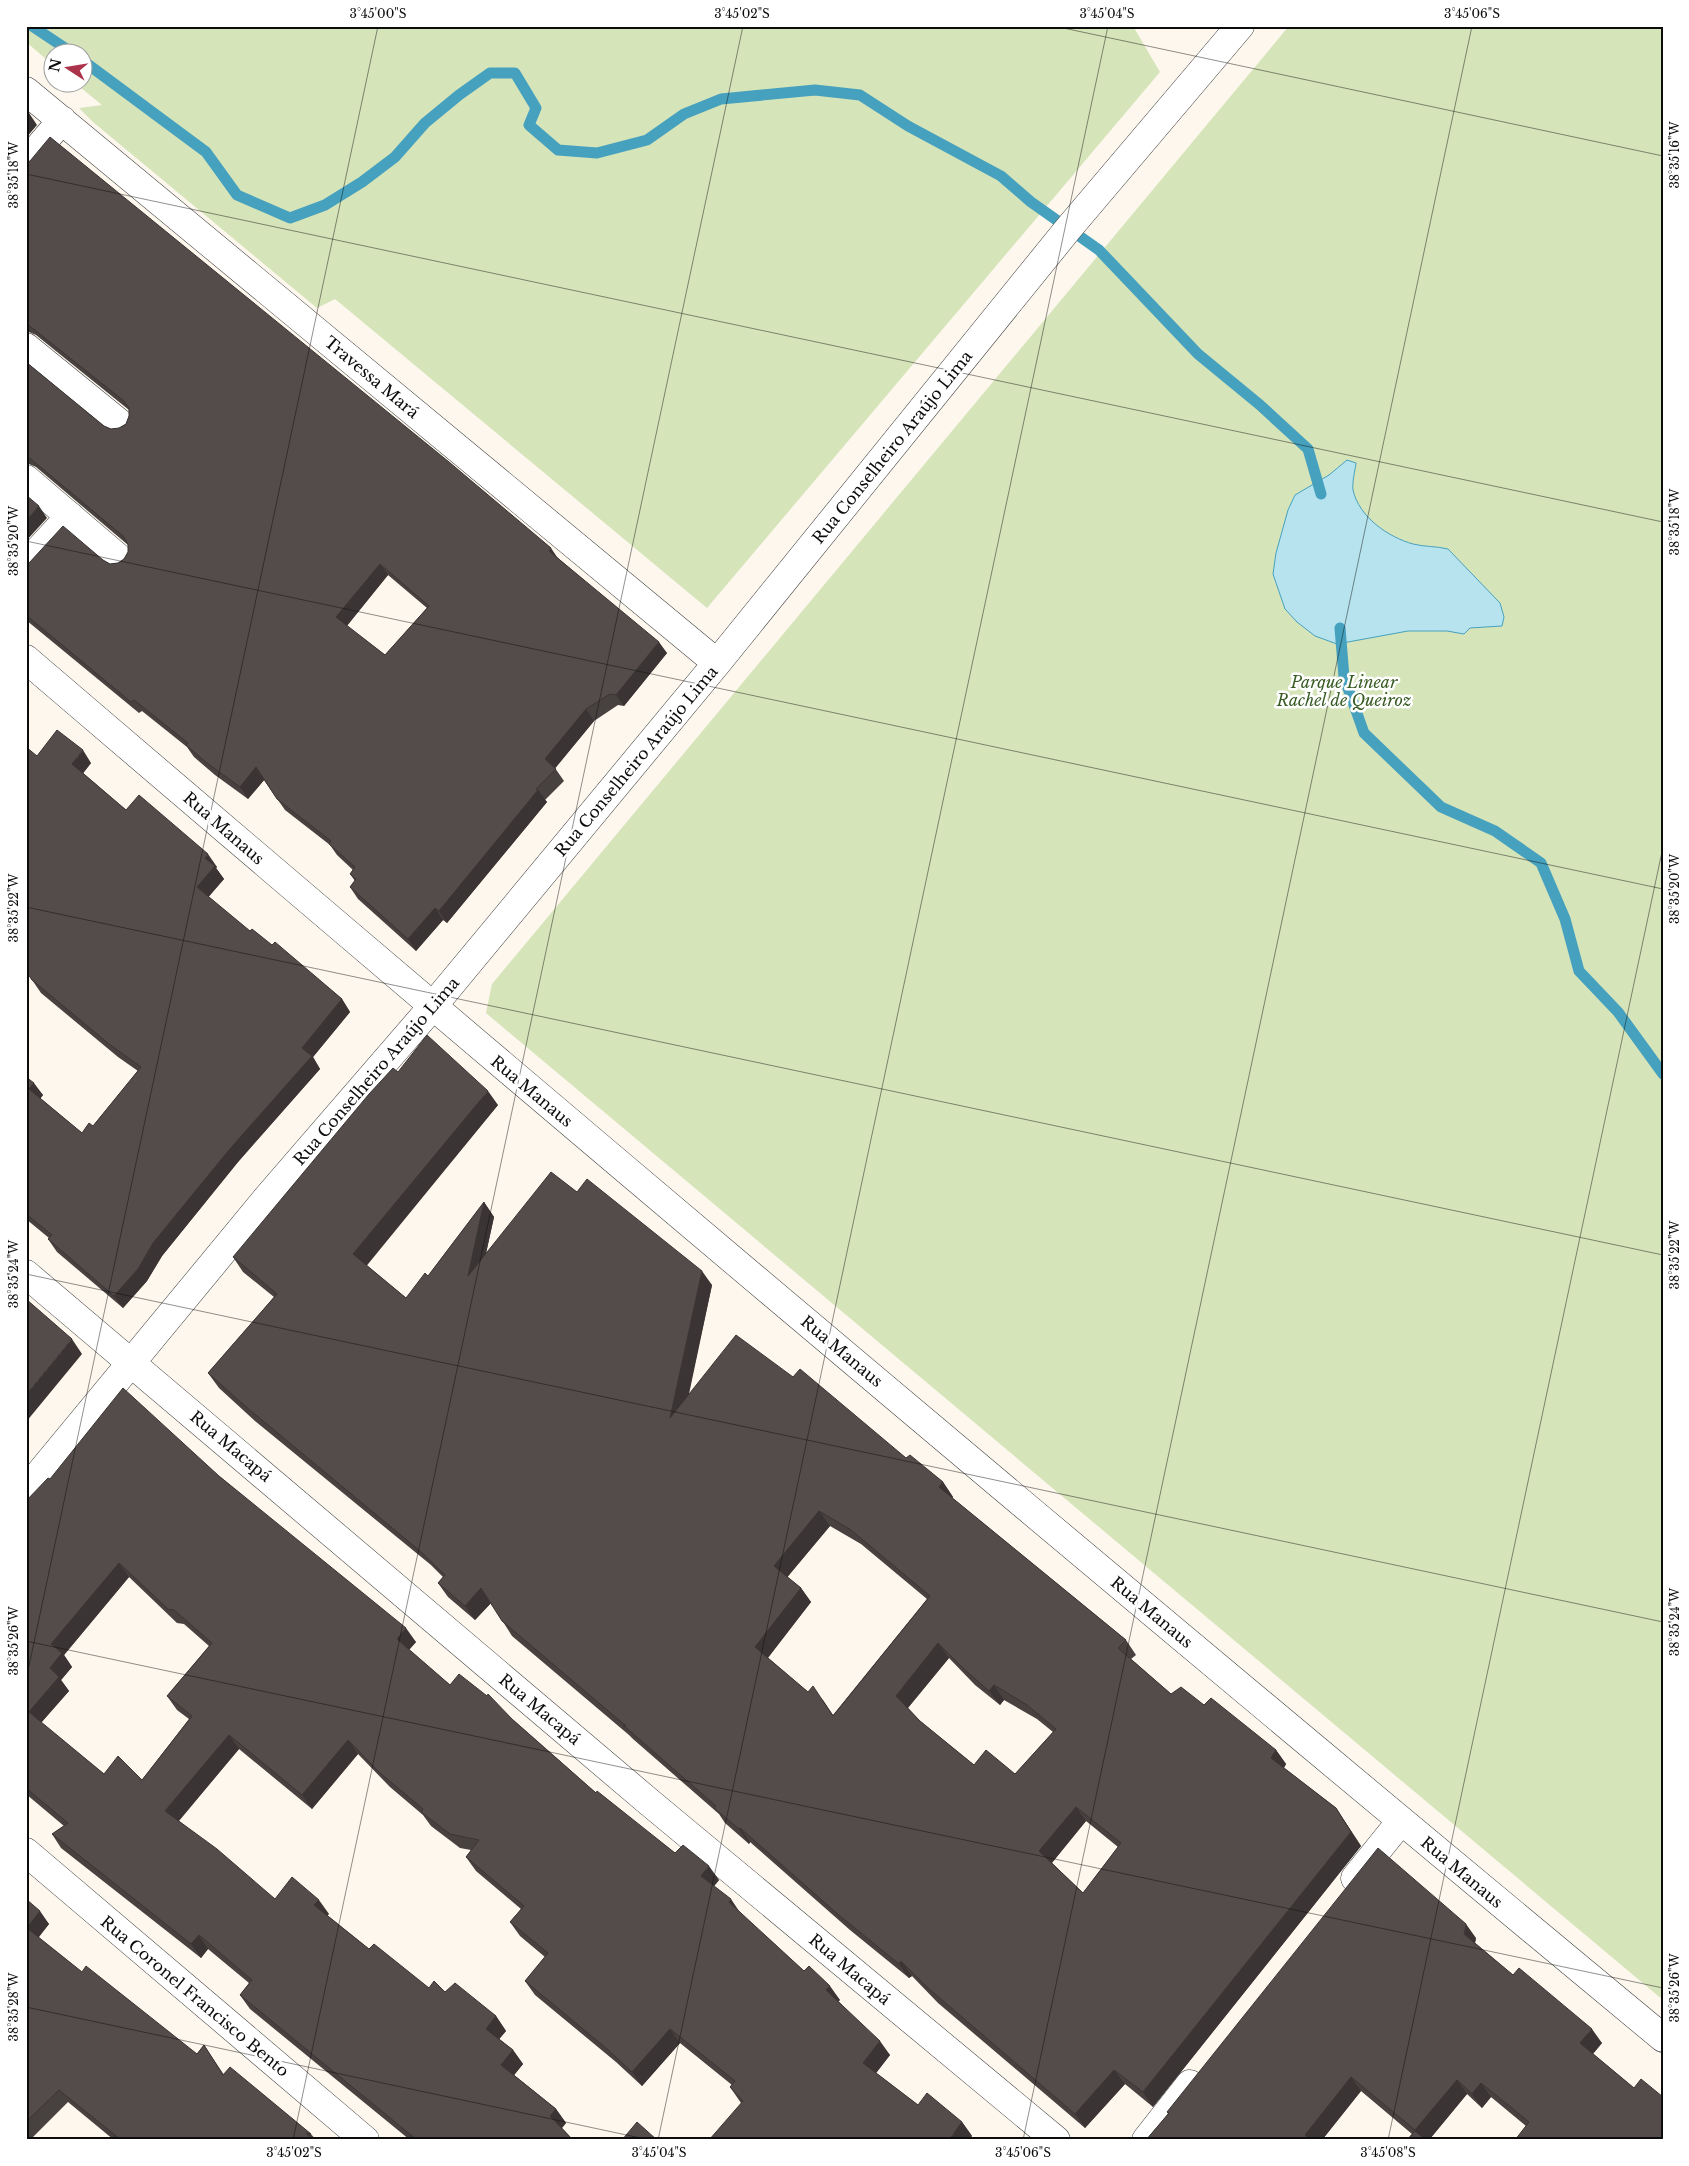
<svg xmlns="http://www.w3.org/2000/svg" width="1689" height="2166" font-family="'Libre Baskerville',serif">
	<rect width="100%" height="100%" fill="#fdf7ed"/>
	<path fill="#d6e4ba" d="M 26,26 L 1133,26 L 1160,72 L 707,608 L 335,299 L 317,308 L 93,122 L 79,108 L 102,105 L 75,83 L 82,82 L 82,52 L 52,52 L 52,64 L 26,42 Z
		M 1289,26 L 1663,26 L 1663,2000 L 486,1013 L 492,984 Z"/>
	<path fill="#b7e3ef" stroke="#46a1be" d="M 1347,460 L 1356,463 C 1355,471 1352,482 1353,490 C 1359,517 1388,537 1413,544 C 1425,547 1436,546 1448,549 L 1500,603 L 1504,617 L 1502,626 L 1470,628 L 1464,634 L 1447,631 L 1408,631 L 1337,644 L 1315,636 L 1297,622 L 1285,609 L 1273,574 L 1276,553 L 1288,510 L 1295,495 L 1329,475 Z"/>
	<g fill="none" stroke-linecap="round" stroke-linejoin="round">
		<path stroke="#46a1be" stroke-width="11" d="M 32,26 L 71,52
			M 82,60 L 206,152 L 237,195 L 290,218 L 325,205 L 362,182 L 395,157 L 425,123 L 459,95 L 490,73 L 515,73 L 536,108 L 529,125 L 558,150 L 597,153 L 647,140 L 684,114 L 721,99 L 815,90 L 860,95 L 908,126 L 1001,176 L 1031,202 L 1099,250 L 1198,354 L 1260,405 L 1308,449 L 1321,494
			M 1340,628 L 1344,677 L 1364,733 L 1441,807 L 1495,831 L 1541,863 L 1565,919 L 1579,971 L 1618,1012 L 1663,1074"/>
		<g stroke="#3f3f3f" stroke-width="29">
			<path id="minor" d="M 26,91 L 717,663
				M 26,162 L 62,120
				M 26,347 L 122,425
				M 26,479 L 121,560
				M 26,564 L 70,516
				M 26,659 C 568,1123 1114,1583 1663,2038
				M 26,1274 L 649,1802 L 1056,2140
				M 26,1490 L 267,1198 L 432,1007 L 717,663 L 1068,229 L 1240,26
				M 26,1852 L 365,2140
				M 1355,1878 L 1401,1821
				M 1146,2140 L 1190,2084"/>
		</g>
		<use href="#minor" stroke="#fff" stroke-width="28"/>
	</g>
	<path fill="#474140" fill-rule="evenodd" d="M 26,163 L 558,558 L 667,653 L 624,706 L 618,705 L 594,721 L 555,768 L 564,781 L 545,800 L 547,802 L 447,923 L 443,920 L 416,951 L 358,899 L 350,887 L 355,881 L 350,874 L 353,870 L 337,855 L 330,845 L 285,810 L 264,780 L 248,799 L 215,775 L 194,757 L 187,747 L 142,711 L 139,713 L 26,620 L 26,565 L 103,560 L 110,564 L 118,563 L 124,559 L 128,552 L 128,545 L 36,467 L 29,464 L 26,464 L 26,362 L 104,426 L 111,429 L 119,428 L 126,424 L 129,416 L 129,410 L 36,335 L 29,332 L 26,332 ZM 388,575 L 427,608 L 385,655 L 347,626 Z
		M 37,756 L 91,763 L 83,773 L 126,810 L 217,867 L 216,868 L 224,879 L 208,897 L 250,931 L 342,999 L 350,1012 L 313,1057 L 320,1069 L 238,1162 L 162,1256 L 147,1281 L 123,1308 L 57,1252 L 48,1239 L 49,1238 L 26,1219 L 26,1077 L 43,1095 L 40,1098 L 82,1133 L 93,1126 L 138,1071 L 118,1057 L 41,993 L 26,971 Z
		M 398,1072 L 498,1105 L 366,1265 L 406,1298 L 428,1276 L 484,1202 L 494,1217 L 486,1253 L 577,1192 L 712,1285 L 688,1395 L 793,1377 L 906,1458 L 943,1482 L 953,1497 L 952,1498 L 1126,1640 L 1136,1655 L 1131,1659 L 1171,1694 L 1204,1705 L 1276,1750 L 1286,1764 L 1284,1768 L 1336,1808 L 1361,1846 L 1153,2107 L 1125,2084 L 1085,2128 L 938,2003 L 912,1976 L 909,1978 L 850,1930 L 750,1842 L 749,1844 L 725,1823 L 719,1814 L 633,1739 L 629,1735 L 512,1636 L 491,1603 L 475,1620 L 448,1597 L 438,1583 L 443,1577 L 431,1565 L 255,1421 L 219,1388 L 208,1373 L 274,1297 L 243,1272 L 233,1257 ZM 830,1526 L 861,1544 L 927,1599 L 833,1715 L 823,1700 L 808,1692 L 768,1658 L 811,1602 L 801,1588 L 787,1577 ZM 949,1658 L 975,1685 L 1000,1705 L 1004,1700 L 1037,1719 L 1053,1732 L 1015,1774 L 974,1765 L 920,1721 L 908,1708 ZM 1086,1821 L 1118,1847 L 1083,1893 L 1052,1863 Z
		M 219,1476 L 416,1642 L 409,1650 L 450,1685 L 512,1719 L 596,1793 L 675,1853 L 719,1880 L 714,1886 L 741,1914 L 804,1971 L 840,2000 L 838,2001 L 890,2055 L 876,2073 L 918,2105 L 962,2122 L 972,2136 L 741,2103 L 730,2087 L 732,2085 L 680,2043 L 642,2086 L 616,2062 L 535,1995 L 525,1981 L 545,1957 L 520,1936 L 510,1922 L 521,1909 L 476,1871 L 466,1857 L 471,1850 L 460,1848 L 431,1826 L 423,1815 L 390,1787 L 358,1754 L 312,1809 L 239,1749 L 179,1821 L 275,1899 L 329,1914 L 327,1915 L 369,1949 L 429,1988 L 445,1992 L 496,2016 L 506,2031 L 499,2039 L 513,2050 L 523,2064 L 514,2075 L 556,2109 L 566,2123 L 562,2128 L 573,2140 L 410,2140 L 250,2009 L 240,1995 L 249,1983 L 208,1949 L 201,1958 L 61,1848 L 52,1834 L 64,1826 L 26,1794 L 26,1501 L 50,1479 ZM 129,1577 L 177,1623 L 184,1624 L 209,1646 L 167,1696 L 177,1710 L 189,1719 L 142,1780 L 104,1774 L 41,1723 L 69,1691 L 61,1680 L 72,1667 L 64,1655 Z
		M 26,1899 L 49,1924 L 38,1937 L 82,1972 L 197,2054 L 204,2045 L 224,2075 L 311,2134 L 316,2140 L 114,2140 L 68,2102 L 30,2140 L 26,2140 Z
		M 1476,1938 L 1475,1943 L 1513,1975 L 1602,2043 L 1593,2054 L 1634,2088 L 1663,2097 L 1526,2126 L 1491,2097 L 1482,2108 L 1467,2094 L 1429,2140 L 1407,2140 L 1412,2134 L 1361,2091 L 1322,2140 L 1146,2140 L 1168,2114 L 1167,2112 Z"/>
	<path fill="#3a3534" d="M 29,113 L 37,125 L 26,138 L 26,117 Z
		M 39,506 L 47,518 L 26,541 L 26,520 Z
		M 551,548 L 559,560 L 549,551 Z
		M 380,564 L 388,575 L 344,629 L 336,617 Z
		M 659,642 L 667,653 L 624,706 L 616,695 Z
		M 586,709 L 594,721 L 553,771 L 545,759 Z
		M 83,750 L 91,763 L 81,776 L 72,764 Z
		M 256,767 L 265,779 L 248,799 L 240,787 Z
		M 538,790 L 547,802 L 447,923 L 439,911 Z
		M 208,854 L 217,867 L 216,868 L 224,879 L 206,900 L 197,887 L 205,858 Z
		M 435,908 L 443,920 L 416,951 L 408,939 Z
		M 342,999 L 350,1012 L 313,1057 L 320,1069 L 238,1162 L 162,1256 L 147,1281 L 123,1308 L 114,1296 L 153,1243 L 302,1048 Z
		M 34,1083 L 43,1095 L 38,1102 L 29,1089 Z
		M 488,1091 L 498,1105 L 364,1269 L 353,1254 Z
		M 484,1202 L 494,1217 L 478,1290 L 468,1276 Z
		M 702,1271 L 712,1285 L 681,1432 L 670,1418 Z
		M 72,1339 L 82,1354 L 26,1422 L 26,1395 Z
		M 943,1482 L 953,1497 L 949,1502 L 939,1487 Z
		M 819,1511 L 830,1526 L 785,1580 L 774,1566 Z
		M 119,1563 L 129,1577 L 64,1655 L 72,1667 L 61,1680 L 69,1691 L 38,1726 L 29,1712 L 50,1668 L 51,1644 Z
		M 481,1588 L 491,1603 L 475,1620 L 465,1606 Z
		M 801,1588 L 811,1602 L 765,1661 L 755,1647 Z
		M 406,1628 L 416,1642 L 406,1653 L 397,1639 Z
		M 938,1643 L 949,1658 L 906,1710 L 896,1696 Z
		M 994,1685 L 1004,1700 L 1000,1705 L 989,1691 Z
		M 229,1735 L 239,1749 L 175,1825 L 165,1811 Z
		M 348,1740 L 358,1754 L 312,1809 L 302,1795 Z
		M 1276,1750 L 1286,1764 L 1281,1772 L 1271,1758 Z
		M 1076,1807 L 1086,1821 L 1049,1866 L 1039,1851 Z
		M 1336,1808 L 1361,1846 L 1153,2107 L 1143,2092 Z
		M 740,1828 L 750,1842 L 749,1844 L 739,1829 Z
		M 709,1866 L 719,1880 L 711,1890 L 701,1876 Z
		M 731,1899 L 741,1914 L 729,1902 Z
		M 319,1900 L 329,1914 L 324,1919 L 314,1905 Z
		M 40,1911 L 49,1924 L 36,1941 L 27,1928 Z
		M 1466,1924 L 1476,1938 L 1474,1948 L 1464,1934 Z
		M 199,1935 L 208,1949 L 201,1958 L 191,1944 Z
		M 901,1961 L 912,1976 L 909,1978 L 899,1964 Z
		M 830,1986 L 840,2000 L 836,2004 L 826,1990 Z
		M 496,2016 L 506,2031 L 496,2043 L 486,2029 Z
		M 670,2029 L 680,2043 L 642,2086 L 632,2072 Z
		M 1592,2029 L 1602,2043 L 1590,2057 L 1580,2043 Z
		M 880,2041 L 890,2055 L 873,2077 L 863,2063 Z
		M 513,2050 L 523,2064 L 511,2079 L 501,2065 Z
		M 1114,2070 L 1125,2084 L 1085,2128 L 1075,2114 Z
		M 1351,2077 L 1361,2091 L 1322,2140 L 1308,2140 L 1305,2135 Z
		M 1457,2080 L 1467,2094 L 1429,2140 L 1422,2140 L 1415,2130 Z
		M 1481,2083 L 1491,2097 L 1482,2108 L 1472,2094 Z
		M 556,2109 L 566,2123 L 560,2130 L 550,2116 Z
		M 962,2122 L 972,2136 L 970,2140 L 949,2140 Z"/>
	<path fill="#534c4a" stroke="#3a3534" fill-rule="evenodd" d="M 26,111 L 29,113 L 26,117 Z
		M 50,137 L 449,462 L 551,548 L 549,551 L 659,642 L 616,695 L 610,694 L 586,709 L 545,759 L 556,769 L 536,789 L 538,790 L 439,911 L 435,908 L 408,939 L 350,887 L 356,879 L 350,874 L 355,867 L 329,844 L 331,841 L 277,799 L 256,767 L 240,787 L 207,763 L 186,745 L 188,743 L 134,700 L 131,702 L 26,615 L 26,565 L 29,563 L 63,526 L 103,560 L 110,564 L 118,563 L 124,559 L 128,552 L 128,544 L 123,536 L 26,455 L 26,362 L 104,426 L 111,429 L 119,428 L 126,424 L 129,416 L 129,408 L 124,401 L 26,323 L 26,163 L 30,161 ZM 380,564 L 429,606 L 385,655 L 336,617 Z
		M 26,495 L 39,506 L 26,520 Z
		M 57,730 L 83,750 L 72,764 L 126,810 L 139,795 L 208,854 L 205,858 L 215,866 L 197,887 L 250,931 L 252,929 L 272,945 L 275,942 L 342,999 L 302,1048 L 312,1056 L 229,1150 L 153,1243 L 138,1269 L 114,1296 L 48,1239 L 52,1235 L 26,1214 L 26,1077 L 34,1083 L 29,1089 L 82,1133 L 89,1123 L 93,1126 L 141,1067 L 109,1044 L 32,980 L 26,971 L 26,747 L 37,756 Z
		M 427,1035 L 488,1091 L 353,1254 L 406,1298 L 425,1273 L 428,1276 L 484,1202 L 468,1276 L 551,1172 L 577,1192 L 587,1179 L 702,1271 L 670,1418 L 736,1335 L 793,1377 L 800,1369 L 906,1458 L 910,1455 L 943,1482 L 939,1487 L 1126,1640 L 1118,1648 L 1171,1694 L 1181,1687 L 1204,1705 L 1211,1698 L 1276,1750 L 1271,1758 L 1336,1808 L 1351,1832 L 1143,2092 L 1114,2070 L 1075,2114 L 928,1988 L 901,1961 L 899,1964 L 840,1916 L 740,1828 L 739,1829 L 714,1808 L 716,1806 L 623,1725 L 626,1726 L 502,1621 L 481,1588 L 465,1606 L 438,1583 L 445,1575 L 420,1551 L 245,1406 L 208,1373 L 277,1294 L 233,1257 L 369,1094 L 393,1068 L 398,1072 ZM 819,1511 L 851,1530 L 930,1596 L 833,1716 L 813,1686 L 808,1692 L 755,1647 L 801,1588 L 774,1566 ZM 938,1643 L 965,1670 L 989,1691 L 994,1685 L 1027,1705 L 1056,1729 L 1015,1774 L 986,1750 L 974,1765 L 920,1721 L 896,1696 ZM 1076,1807 L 1121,1843 L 1083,1893 L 1039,1851 Z
		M 26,1299 L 72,1339 L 26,1395 Z
		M 123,1388 L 219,1476 L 406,1628 L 397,1639 L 450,1685 L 459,1674 L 487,1696 L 488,1694 L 512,1719 L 596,1793 L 597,1791 L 675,1853 L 683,1845 L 709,1866 L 701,1876 L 731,1899 L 729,1902 L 804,1971 L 809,1966 L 830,1986 L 826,1990 L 880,2041 L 863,2063 L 918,2105 L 927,2093 L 962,2122 L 949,2140 L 709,2140 L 743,2101 L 730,2087 L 735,2081 L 670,2029 L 632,2072 L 606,2048 L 525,1981 L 548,1953 L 510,1922 L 524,1906 L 466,1857 L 479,1840 L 450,1834 L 421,1812 L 423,1809 L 380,1773 L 348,1740 L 302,1795 L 229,1735 L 165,1811 L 217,1849 L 275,1899 L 292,1877 L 319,1900 L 314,1905 L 369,1949 L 374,1944 L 429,1988 L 434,1981 L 445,1992 L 455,1983 L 496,2016 L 486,2029 L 513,2050 L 501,2065 L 556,2109 L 550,2116 L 573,2140 L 417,2140 L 240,1995 L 252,1980 L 199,1935 L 191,1944 L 52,1834 L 68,1823 L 26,1788 L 26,1501 L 48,1478 L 50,1479 ZM 119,1563 L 168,1609 L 174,1610 L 212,1643 L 167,1696 L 192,1716 L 142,1780 L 118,1756 L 104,1774 L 29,1712 L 59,1677 L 50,1668 L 62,1653 L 51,1644 Z
		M 1378,1848 L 1466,1924 L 1464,1934 L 1513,1975 L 1519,1968 L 1592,2029 L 1580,2043 L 1634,2088 L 1641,2079 L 1663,2097 L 1663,2140 L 1515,2140 L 1529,2122 L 1481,2083 L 1472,2094 L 1457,2080 L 1415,2130 L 1351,2077 L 1305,2135 L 1310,2140 L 1146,2140 L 1169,2113 L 1167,2112 Z
		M 26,1899 L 40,1911 L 27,1928 L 82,1972 L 86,1966 L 197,2054 L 204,2045 L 223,2075 L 230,2067 L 311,2134 L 306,2133 L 314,2140 L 121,2140 L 59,2090 L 26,2122 Z
		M 637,2122 L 657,2140 L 622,2140 Z
		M 1415,2131 L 1426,2140 L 1407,2140 Z"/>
	<path fill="none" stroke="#0c0c0c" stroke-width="1" stroke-opacity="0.45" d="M 1054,26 L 1663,156M 26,174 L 1663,522M 26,541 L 1663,889M 26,907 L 1663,1255M 26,1274 L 1663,1622M 26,1641 L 1663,1988M 26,1680 L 378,26M 26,2007 L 650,2140M 293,2140 L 743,26M 658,2140 L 1108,26M 1023,2140 L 1472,26M 1388,2140 L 1663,847"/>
	<g text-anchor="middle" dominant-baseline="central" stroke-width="5" stroke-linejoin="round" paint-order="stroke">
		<g font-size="16" fill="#0c0c0c" stroke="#fff">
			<text transform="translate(372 377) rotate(40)">Travessa Mará</text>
			<text transform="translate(892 447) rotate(-51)">Rua Conselheiro Araújo Lima</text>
			<text transform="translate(636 761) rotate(-50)">Rua Conselheiro Araújo Lima</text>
			<text transform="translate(224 828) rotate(41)">Rua Manaus</text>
			<text transform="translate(376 1071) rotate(-49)">Rua Conselheiro Araújo Lima</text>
			<text transform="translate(532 1091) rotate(40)">Rua Manaus</text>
			<text transform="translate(842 1351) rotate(40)">Rua Manaus</text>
			<text transform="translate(231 1446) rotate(40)">Rua Macapá</text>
			<text transform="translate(1152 1612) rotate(40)">Rua Manaus</text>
			<text transform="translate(540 1709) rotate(40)">Rua Macapá</text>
			<text transform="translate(1462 1872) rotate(40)">Rua Manaus</text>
			<text transform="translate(850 1969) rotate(40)">Rua Macapá</text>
			<text transform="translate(195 1996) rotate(40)">Rua Coronel Francisco Bento</text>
		</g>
		<g font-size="16" font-style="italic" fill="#385c24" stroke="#fff">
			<text x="1344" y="682">Parque Linear<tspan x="1344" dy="18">Rachel de Queiroz</tspan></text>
		</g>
	</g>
	<rect width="1689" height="2166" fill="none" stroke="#ffffff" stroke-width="55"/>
	<g transform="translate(68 68) rotate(282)"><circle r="24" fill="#ffffff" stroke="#9e9e9e"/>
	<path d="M0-4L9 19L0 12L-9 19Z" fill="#ac334c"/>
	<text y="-8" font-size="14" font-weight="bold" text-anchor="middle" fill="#0c0c0c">N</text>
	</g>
	<rect x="28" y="28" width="1634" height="2110" fill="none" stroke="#0c0c0c" stroke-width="2"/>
	<g font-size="12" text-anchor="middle" fill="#0c0c0c">
		<text x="378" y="18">3°45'00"S</text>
		<text x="742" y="18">3°45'02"S</text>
		<text x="1107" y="18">3°45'04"S</text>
		<text x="1472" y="18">3°45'06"S</text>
		<text transform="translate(1675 155) rotate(-90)" y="4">38°35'16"W</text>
		<text transform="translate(14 175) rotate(-90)" y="4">38°35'18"W</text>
		<text transform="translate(1675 522) rotate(-90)" y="4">38°35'18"W</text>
		<text transform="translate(14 541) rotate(-90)" y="4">38°35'20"W</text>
		<text transform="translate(1675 889) rotate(-90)" y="4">38°35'20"W</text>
		<text transform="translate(14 908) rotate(-90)" y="4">38°35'22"W</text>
		<text transform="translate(1675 1255) rotate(-90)" y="4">38°35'22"W</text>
		<text transform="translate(14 1274) rotate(-90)" y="4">38°35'24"W</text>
		<text transform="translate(1675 1622) rotate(-90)" y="4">38°35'24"W</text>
		<text transform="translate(14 1641) rotate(-90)" y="4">38°35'26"W</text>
		<text transform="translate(1675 1988) rotate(-90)" y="4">38°35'26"W</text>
		<text transform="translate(14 2007) rotate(-90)" y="4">38°35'28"W</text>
		<text x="294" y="2157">3°45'02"S</text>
		<text x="659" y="2157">3°45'04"S</text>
		<text x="1023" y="2157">3°45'06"S</text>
		<text x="1388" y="2157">3°45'08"S</text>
	</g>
</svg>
